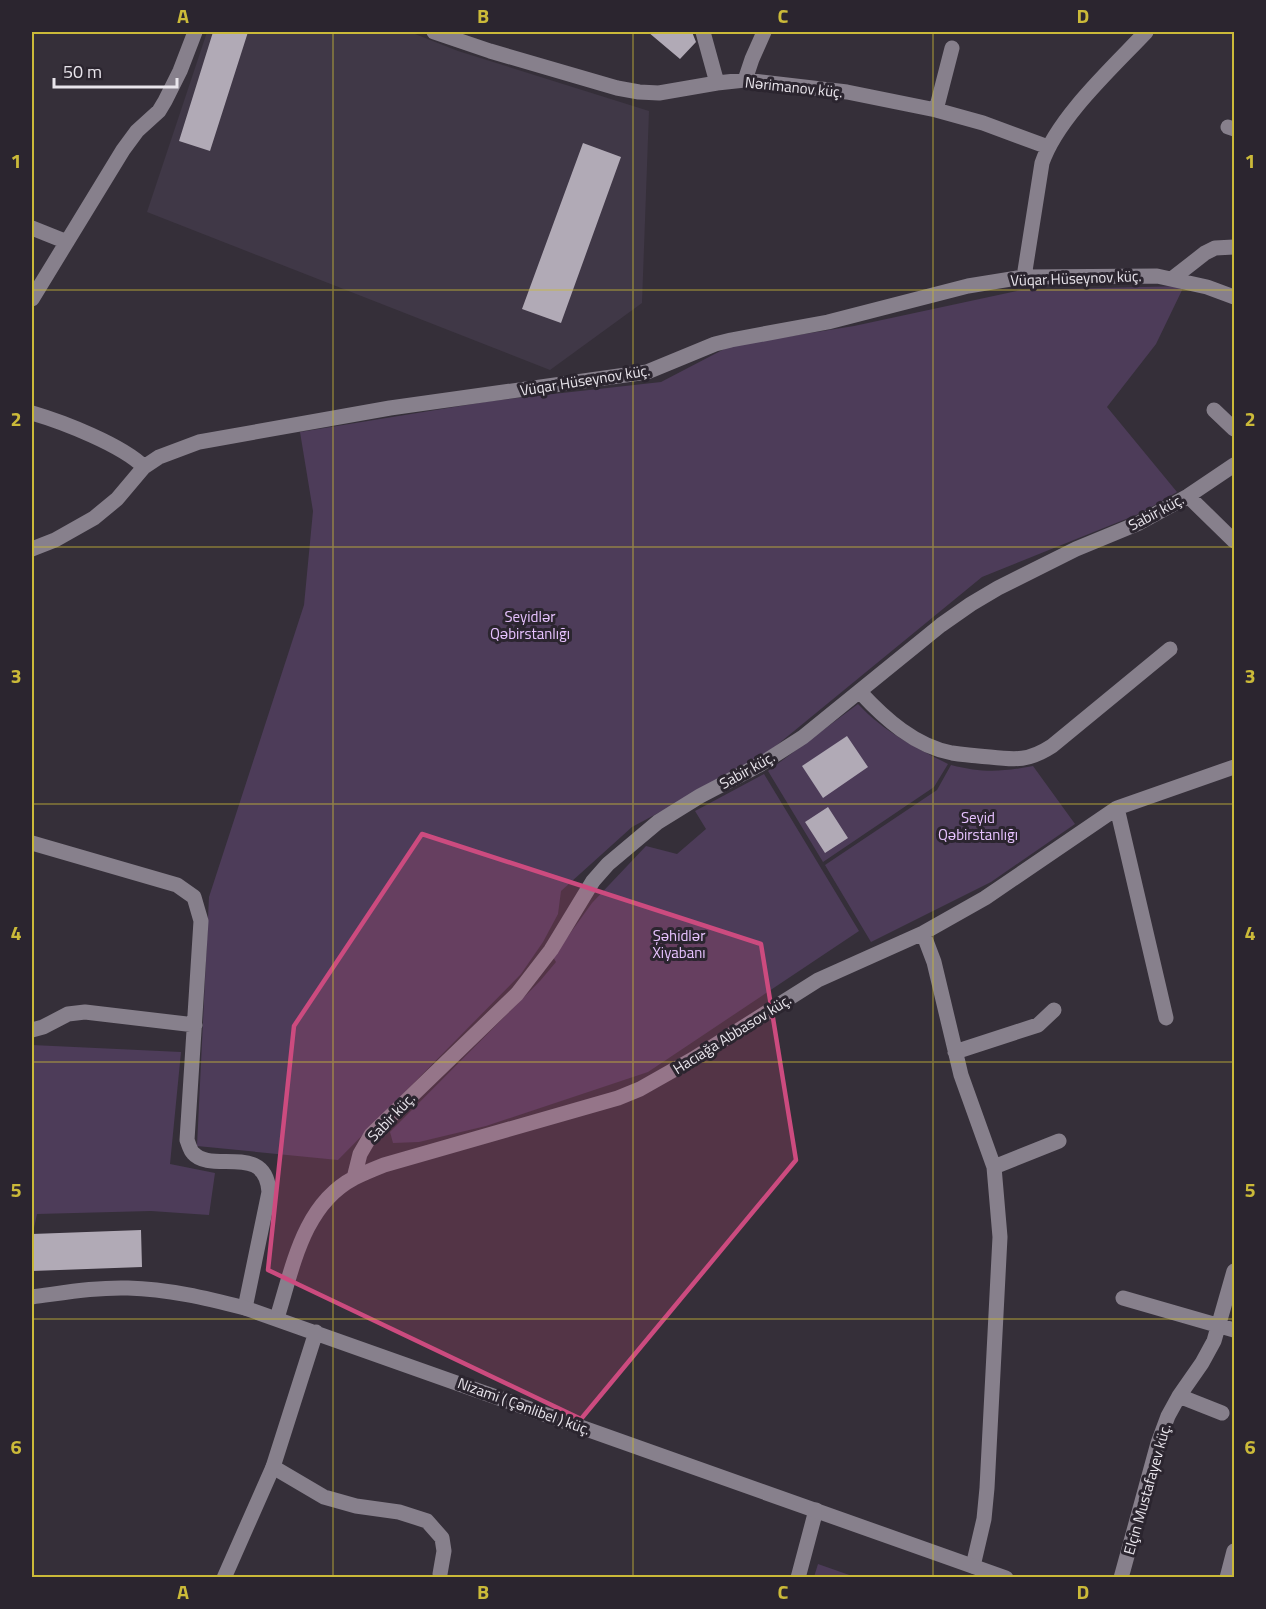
<svg xmlns="http://www.w3.org/2000/svg" width="1266" height="1609" font-family="'Titillium Web',sans-serif">
	<rect width="100%" height="100%" fill="#352f39"/>
	<path fill="#403847" d="M 207,32 L 410,32 L 458,51 L 649,111 L 642,303 L 550,370 L 147,212 Z"/>
	<path fill="#4d3c59" d="M 1184,286 L 1156,344 L 1107,407 L 1177,492 L 1141,513 L 982,577 L 761,758 L 632,827 L 561,891 L 558,914 L 543,942 L 521,974 L 338,1160 L 197,1146 L 209,897 L 304,605 L 313,511 L 300,432 L 491,401 L 661,382 L 730,346 L 854,326 L 1021,290 Z
		M 858,704 C 884,732 915,747 948,764 L 934,787 L 823,862 L 768,771 Z
		M 951,765 C 982,773 1002,772 1033,766 L 1075,824 L 991,882 L 871,942 L 825,865 L 937,790 Z
		M 764,774 L 859,931 L 648,1072 L 486,1126 L 419,1142 L 393,1143 L 390,1132 L 540,981 L 556,962 L 553,957 L 592,903 L 646,846 L 677,854 L 706,829 L 695,811 Z
		M 32,1045 L 181,1052 L 170,1164 L 215,1173 L 209,1215 L 151,1211 L 37,1214 L 34,1228 L 32,1228 Z
		M 818,1564 L 855,1577 L 814,1577 Z"/>
	<path fill="#b1aab6" d="M 213,32 L 248,32 L 210,151 L 179,141 Z
		M 648,32 L 692,32 L 696,42 L 680,59 Z
		M 583,143 L 621,157 L 561,323 L 522,309 Z
		M 847,736 L 868,767 L 823,798 L 802,766 Z
		M 828,807 L 848,838 L 825,853 L 805,822 Z
		M 141,1230 L 142,1267 L 32,1271 L 32,1234 Z"/>
	<g fill="none" stroke-linecap="round" stroke-linejoin="round">
		<path stroke="#87808c" stroke-width="15" d="M 434,32 L 490,51 L 617,88 L 639,92 L 659,93 L 717,83 L 745,80 L 847,92 L 936,110 L 983,123 L 1048,147
			M 703,32 L 717,83
			M 745,80 L 752,59 L 764,32
			M 936,110 L 952,48
			M 1228,127 L 1234,129
			M 32,228 L 67,242
			M 1024,277 L 1042,163 C 1057,118 1113,67 1146,32
			M 1173,278 L 1205,253 L 1215,248 L 1234,247
			M 32,299 L 123,150 L 137,131 L 159,111 L 165,101 L 180,71 L 195,32
			M 1214,410 L 1234,429
			M 32,413 C 63,422 122,445 144,467
			M 1188,496 L 1234,541
			M 32,549 L 55,540 L 94,518 L 117,499 L 144,467 L 159,457 L 199,442 L 390,408 L 647,372 L 715,344 L 731,340 L 828,322 L 968,286 L 1024,277 L 1157,276 L 1207,287 L 1234,297
			M 860,692 C 885,719 915,746 952,753 C 965,755 977,756 990,757 C 1016,760 1029,761 1052,746 L 1170,649
			M 1117,808 L 1166,1018
			M 32,843 L 177,885 L 194,897 L 201,921 L 187,1140 C 189,1145 190,1150 193,1153 C 211,1174 266,1142 269,1192 L 245,1308
			M 923,933 L 934,962 L 961,1075 L 994,1167 L 1000,1237 L 987,1488 L 984,1519 L 973,1566
			M 32,1030 L 43,1027 L 68,1014 L 85,1012 L 195,1025
			M 955,1052 L 1038,1025 L 1054,1010
			M 994,1167 L 1059,1141
			M 354,1178 L 360,1154 L 371,1135 L 517,994 L 551,950 L 593,881 L 608,864 L 658,822 L 700,796 L 761,764 L 803,737 L 941,625 L 971,604 L 998,588 L 1076,549 L 1139,523 L 1188,496 L 1234,465
			M 1123,1298 L 1234,1330
			M 277,1318 C 293,1267 303,1205 354,1178 C 364,1173 374,1169 384,1165 L 618,1098 L 640,1089 L 693,1059 L 818,980 L 923,933 L 985,898 L 1117,808 L 1234,767
			M 1179,1396 L 1222,1413
			M 273,1467 L 324,1497 L 356,1506 L 399,1512 L 427,1521 L 442,1538 L 444,1551 L 440,1574
			M 798,1578 L 816,1510
			M 1121,1578 L 1158,1443 L 1168,1416 L 1179,1396 L 1202,1363 L 1214,1341 L 1234,1271
			M 1227,1578 L 1234,1551"/>
		<path stroke="#87808c" stroke-width="15" d="M 32,1297 C 63,1293 96,1287 128,1288 C 168,1289 206,1298 245,1308 L 1006,1578
			M 224,1578 L 273,1467 L 316,1332"/>
	</g>
	<path fill="#cc4b7f" fill-opacity="0.2" stroke="#cc4b7f" stroke-width="4.5" stroke-linejoin="round" d="M 422,834 L 761,944 L 796,1160 L 581,1419 L 268,1270 L 294,1026 Z"/>
	<path fill="none" stroke="#cbba39" stroke-width="1.5" stroke-opacity="0.55" d="M 333,32 L 333,1578M 633,32 L 633,1578M 933,32 L 933,1578M 32,290 L 1234,290M 32,547 L 1234,547M 32,804 L 1234,804M 32,1062 L 1234,1062M 32,1319 L 1234,1319"/>
	<g text-anchor="middle" dominant-baseline="central" stroke-width="6" stroke-linejoin="round" paint-order="stroke">
		<g font-size="15" fill="#e9e5ec" stroke="#2b252f">
			<text transform="translate(794 87) rotate(6)">Nərimanov küç.</text>
			<text transform="translate(1076 278) rotate(-2)">Vüqar Hüseynov küç.</text>
			<text transform="translate(585 380) rotate(-9)">Vüqar Hüseynov küç.</text>
			<text transform="translate(1156 512) rotate(-28)">Sabir küç.</text>
			<text transform="translate(747 770) rotate(-29)">Sabir küç.</text>
			<text transform="translate(732 1034) rotate(-32)">Hacıağa Abbasov küç.</text>
			<text transform="translate(391 1117) rotate(-46)">Sabir küç.</text>
			<text transform="translate(524 1406) rotate(20)">Nizami ( Çənlibel ) küç.</text>
			<text transform="translate(1147 1489) rotate(-74)">Elçin Mustafayev küç.</text>
		</g>
		<g font-size="15" fill="#e6c2fe" stroke="#2b252f">
			<text x="530" y="616">Seyidlər<tspan x="530" dy="17">Qəbirstanlığı</tspan></text>
			<text x="978" y="817">Seyid<tspan x="978" dy="17">Qəbirstanlığı</tspan></text>
			<text x="679" y="935">Şəhidlər<tspan x="679" dy="17">Xiyabanı</tspan></text>
		</g>
	</g>
	<rect width="1266" height="1609" fill="none" stroke="#2b252f" stroke-width="66"/>
	<path d="M54 78v9h123v-9" fill="none" stroke="#e9e5ec" stroke-width="3"/>
	<text x="63" y="78" font-size="18" fill="#e9e5ec" stroke="#2b252f" stroke-width="4.5" paint-order="stroke">50 m</text>
	<rect x="33" y="33" width="1200" height="1543" fill="none" stroke="#cbba39" stroke-width="2"/>
	<g font-size="20" text-anchor="middle" font-weight="bold" fill="#cbba39">
		<text x="183" y="23">A</text>
		<text x="483" y="23">B</text>
		<text x="783" y="23">C</text>
		<text x="1083" y="23">D</text>
		<text x="16" y="168">1</text>
		<text x="1250" y="168">1</text>
		<text x="16" y="426">2</text>
		<text x="1250" y="426">2</text>
		<text x="16" y="683">3</text>
		<text x="1250" y="683">3</text>
		<text x="16" y="940">4</text>
		<text x="1250" y="940">4</text>
		<text x="16" y="1197">5</text>
		<text x="1250" y="1197">5</text>
		<text x="16" y="1454">6</text>
		<text x="1250" y="1454">6</text>
		<text x="183" y="1599">A</text>
		<text x="483" y="1599">B</text>
		<text x="783" y="1599">C</text>
		<text x="1083" y="1599">D</text>
	</g>
</svg>
